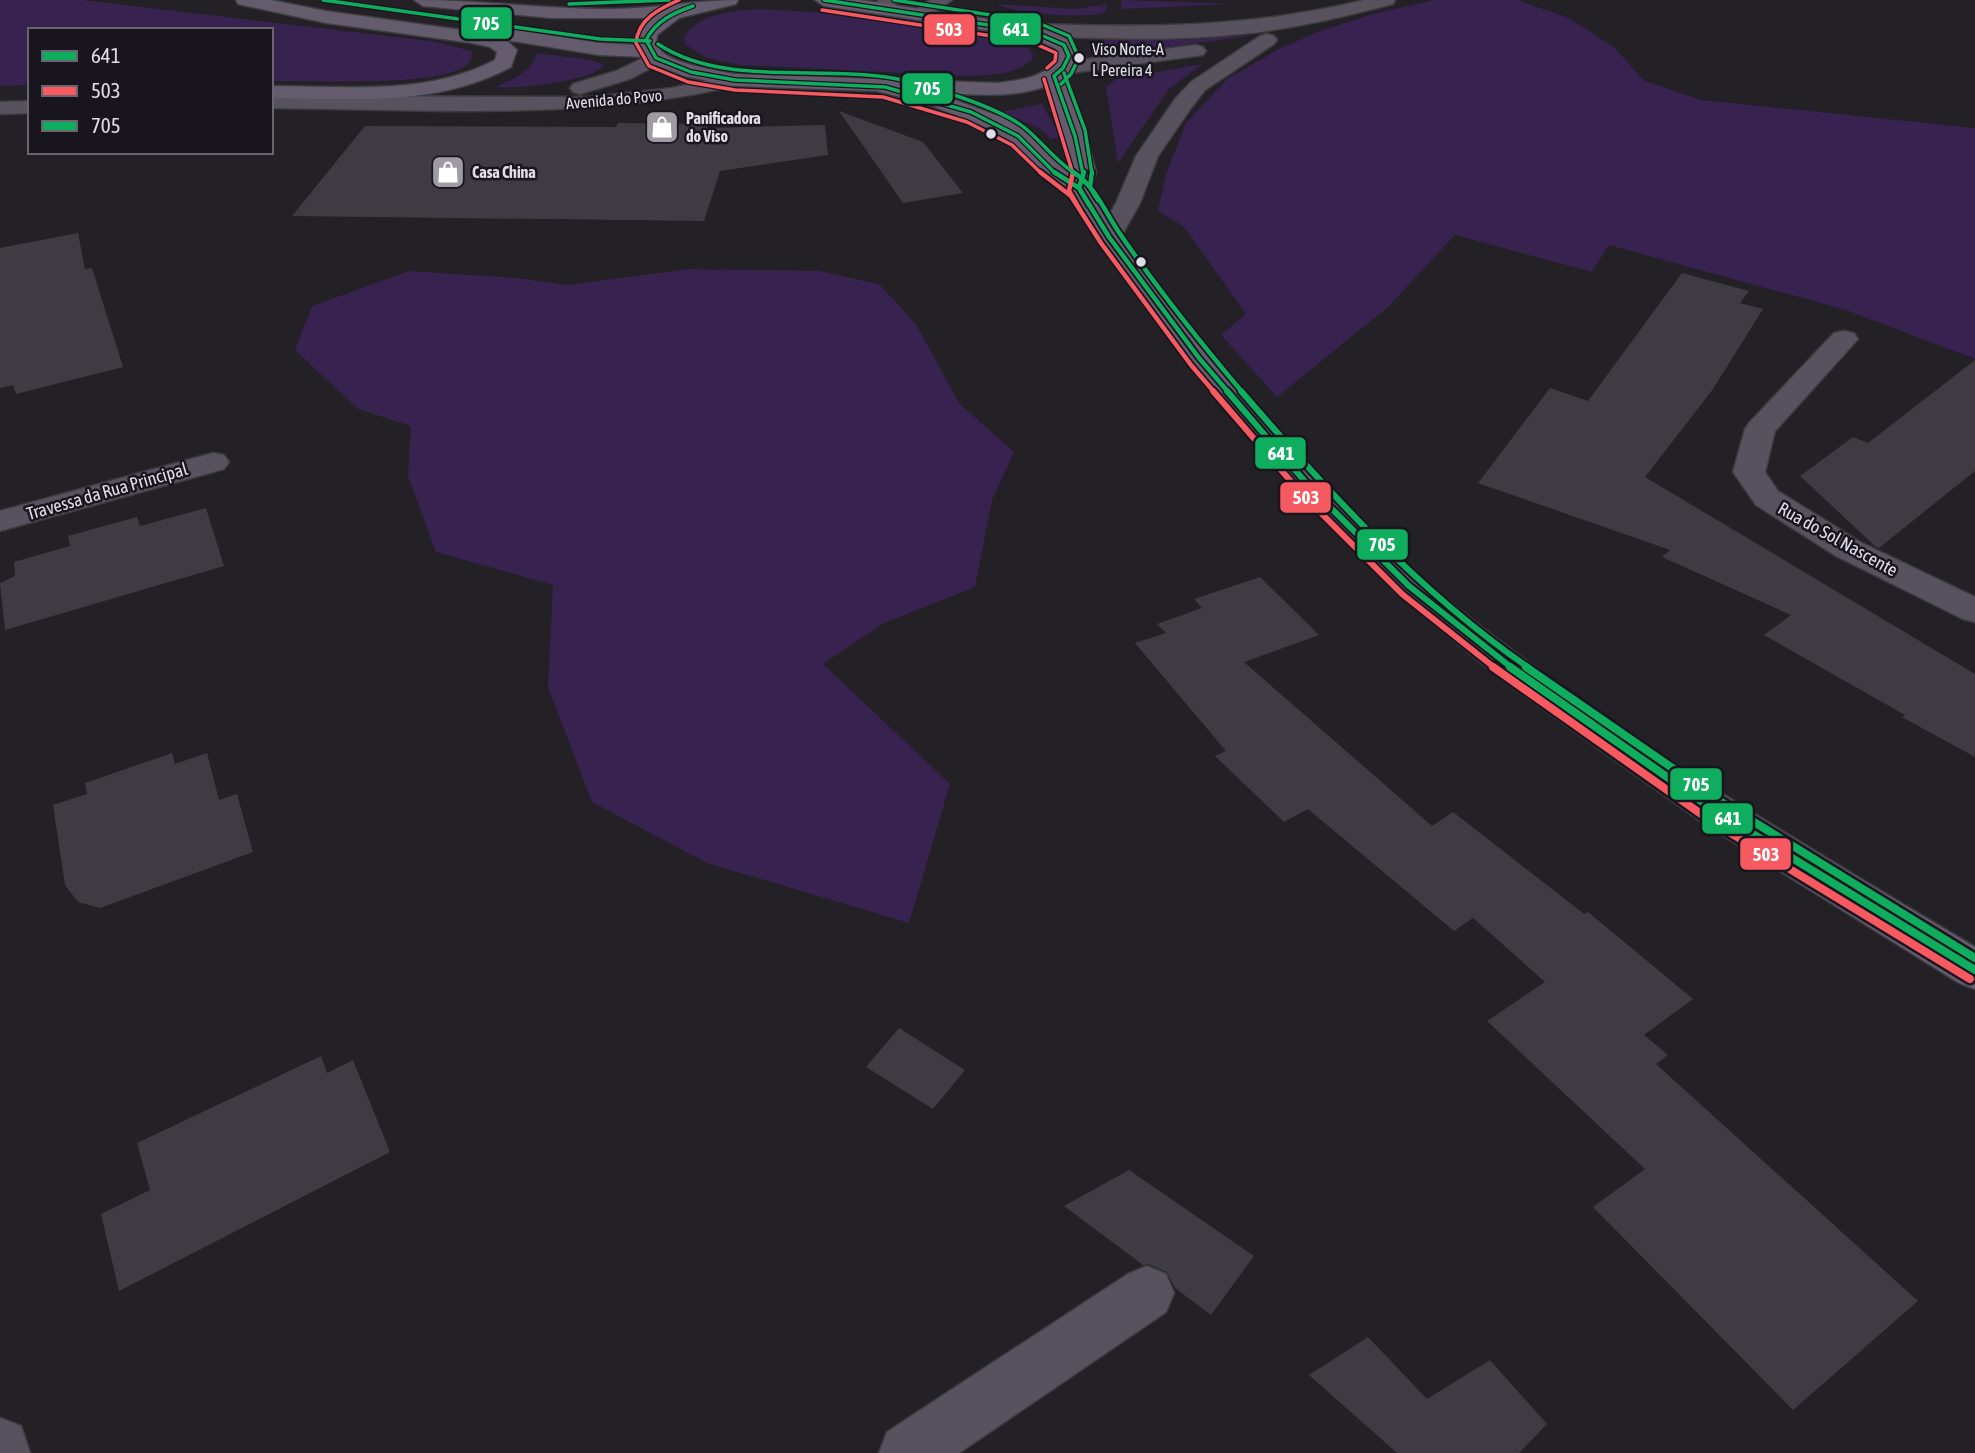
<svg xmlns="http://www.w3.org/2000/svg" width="1975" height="1453" font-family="'Asap Condensed',sans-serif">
	<rect width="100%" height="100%" fill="#232026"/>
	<path fill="#382250" d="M 0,0 L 83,0 L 431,41 L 472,51 C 472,59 470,64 462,68 C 430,87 313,80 271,81 L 271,30 L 30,30 L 30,85 L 0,86 Z
		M 1122,0 L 1235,4 L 1121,9 Z
		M 1434,0 L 1517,0 L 1569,18 L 1615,48 L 1643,80 L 1701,100 L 1975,128 L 1975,359 L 1846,310 L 1609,245 L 1592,272 L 1455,235 L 1388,307 L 1277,397 L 1221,335 L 1246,314 L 1184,227 L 1158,211 L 1166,174 L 1186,123 L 1227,79 L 1281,48 L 1323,30 L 1373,14 Z
		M 996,4 L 1075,9 L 1108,4 L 1105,12 C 1089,20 1012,13 996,4 Z
		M 758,9 L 813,12 L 1003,39 L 1027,46 L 1033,55 L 1032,60 C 1014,76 989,75 966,76 L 740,65 L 706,58 L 685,44 L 684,38 C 697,13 733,11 758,9 Z
		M 1259,35 L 1115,54 L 1107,53 L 1100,42 L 1104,39 L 1177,40 Z
		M 537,53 L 591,60 L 604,65 C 592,82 518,89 496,87 C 514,78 531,73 537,53 Z
		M 1203,64 L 1169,89 L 1118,163 L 1106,87 L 1116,79 Z
		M 1042,104 L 1060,137 L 1051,139 L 1039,128 L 1001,112 Z
		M 689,269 L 819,271 L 879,284 L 916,324 L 959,403 L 1014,452 L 992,500 L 975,587 L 884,623 L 823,664 L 950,784 L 909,923 L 707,863 L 592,802 L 548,687 L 553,585 L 436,552 L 408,476 L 411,426 L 358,409 L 295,350 L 312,306 L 409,271 L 517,278 L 568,285 Z"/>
	<path fill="#3e3c42" d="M 839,111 L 923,142 L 963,193 L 903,203 Z
		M 618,123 L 708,124 L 707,128 L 825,125 L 828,155 L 720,171 L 704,221 L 292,216 L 365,126 L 616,127 Z
		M 78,233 L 85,269 L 92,268 L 123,367 L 16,394 L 13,385 L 0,388 L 0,248 Z
		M 1682,273 L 1749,291 L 1740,303 L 1763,309 L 1713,389 L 1645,477 L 1975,674 L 1975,757 L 1902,717 L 1905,715 L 1764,635 L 1791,615 L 1662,557 L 1670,550 L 1478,483 L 1550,388 L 1588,401 Z
		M 1975,360 L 1975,471 L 1879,548 L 1876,547 L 1800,476 L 1853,437 L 1868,443 Z
		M 206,508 L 224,566 L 5,630 L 0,583 L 15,576 L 14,562 L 70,546 L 68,536 L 137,517 L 140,526 Z
		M 1260,577 L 1319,635 L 1244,662 L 1432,826 L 1453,812 L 1584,914 L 1588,912 L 1693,999 L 1644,1035 L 1668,1055 L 1656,1064 L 1918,1301 L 1793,1410 L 1593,1207 L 1645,1169 L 1487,1021 L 1545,982 L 1473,918 L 1454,931 L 1308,809 L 1284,822 L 1215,756 L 1226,751 L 1135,643 L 1166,633 L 1157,624 L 1202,608 L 1194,599 Z
		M 172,753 L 175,764 L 207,753 L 219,800 L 237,794 L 253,852 L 100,908 L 78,902 L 65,885 L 53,805 L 87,794 L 85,783 Z
		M 899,1028 L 965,1070 L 933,1109 L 866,1067 Z
		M 321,1056 L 327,1073 L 353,1060 L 390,1152 L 119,1291 L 101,1214 L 150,1190 L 137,1143 Z
		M 1129,1170 L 1254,1256 L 1211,1315 L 1175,1288 L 1167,1272 L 1148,1264 L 1143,1265 L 1064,1206 Z
		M 1368,1337 L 1427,1399 L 1490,1360 L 1547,1424 L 1519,1453 L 1397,1453 L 1309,1375 Z"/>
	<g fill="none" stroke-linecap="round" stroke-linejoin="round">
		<g stroke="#3d3b40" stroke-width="3">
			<path id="minor" d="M 879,0 L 902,0 L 885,12 L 871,12 L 869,8 Z
				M 930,0 L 952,0 L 926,18 L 912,18 L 910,14 Z
				M 1364,0 L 1395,0 L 1393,4 C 1342,17 1292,29 1241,34 C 1166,42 1090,38 1016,35 L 1006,29 L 1016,23 C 1137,28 1245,29 1364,0 Z
				M 1267,34 L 1274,36 L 1277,40 L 1274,44 L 1205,90 L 1191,108 L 1158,156 L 1140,203 L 1118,242 L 1109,244 L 1100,242 L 1097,237 L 1116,203 L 1136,156 L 1175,99 L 1191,82 L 1260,36 Z
				M 1196,45 L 1203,47 L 1206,51 L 1203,55 L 1063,74 L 1056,72 L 1053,68 L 1056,64 L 1063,62 Z
				M 656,52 L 663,54 L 666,58 L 663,62 L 630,79 L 580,94 L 573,92 L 570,88 L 573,84 L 616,71 Z
				M 735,74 L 742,76 L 745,80 L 742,84 C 590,122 428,109 271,108 L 271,96 L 592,97 L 672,88 Z
				M 30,101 L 30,113 L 0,114 L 0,102 Z
				M 1844,331 L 1854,333 L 1858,339 L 1775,431 L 1765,472 L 1778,491 L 1860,542 L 1975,597 L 1975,622 L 1963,619 L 1836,556 L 1756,505 L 1733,472 L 1745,429 L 1749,423 L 1834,333 Z
				M 213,453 L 224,455 L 229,462 L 224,469 L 0,531 L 0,511 Z
				M 1147,1266 L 1166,1274 L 1174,1293 L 1166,1312 L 959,1453 L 879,1453 L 887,1432 L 1128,1274 Z
				M 0,1418 L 21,1426 L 30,1453 L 0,1453 Z"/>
		</g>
		<g stroke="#3d3b40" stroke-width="3">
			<path id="major" d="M 236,0 L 271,0 L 326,11 L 469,31 L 471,26 L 478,24 L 599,43 L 638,45 L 637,35 L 652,18 L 551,18 L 423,6 L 414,0 C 480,0 545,9 611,9 C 654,9 695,0 738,0 L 736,4 L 679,18 L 657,35 C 657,39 656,43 658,46 C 664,63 719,71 735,74 L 997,83 C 1021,80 1041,78 1058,60 L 1056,49 L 1031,37 L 824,6 L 815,0 L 860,0 L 1034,26 L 1069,40 L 1076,49 L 1078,61 L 1065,77 L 1086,136 L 1096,172 L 1091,188 C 1144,274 1208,351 1275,427 C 1320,479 1371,536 1423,580 C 1593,722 1786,834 1975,947 L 1975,989 L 1959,983 L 1703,823 L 1505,682 L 1397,594 L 1297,492 L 1189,364 L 1100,242 L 1070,193 L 1048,179 L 1010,141 L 988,128 L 927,104 L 877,91 L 735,86 L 684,76 L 649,62 L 645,57 L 599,55 L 506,40 L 517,50 L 511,67 C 437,107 353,99 271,98 L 271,86 C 346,86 426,96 495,60 L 497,52 L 490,47 L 472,43 L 326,23 L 238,4 ZM 1047,86 L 1064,136 L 1072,174 L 1026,131 L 1004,118 L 936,93 C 973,94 1011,99 1047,86 Z"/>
		</g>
		<use href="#minor" fill="#57525d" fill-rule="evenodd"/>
		<use href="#major" fill="#645c6c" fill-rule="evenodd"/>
		<g stroke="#19151f" stroke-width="6">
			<path id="bus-1-far3" d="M 824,0 L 1034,32 L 1064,45 L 1069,56 L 1063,68 L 1054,76
				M 693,6 C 673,13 656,21 646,40 L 656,58 L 691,72 L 735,80 L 885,87 L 971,112 L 1018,136 L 1056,174
				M 1054,76 L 1075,136 L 1083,174"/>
		</g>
		<g stroke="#19151f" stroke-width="8">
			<path id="bus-1-far2" d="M 1054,172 L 1079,188 L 1109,237 L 1199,358 L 1229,393
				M 1084,172 L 1079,188 L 1089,205"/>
		</g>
		<g stroke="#19151f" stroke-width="10">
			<path id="bus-1-far1" d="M 1227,391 L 1308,485 L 1409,586 L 1512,668"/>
		</g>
		<g stroke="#19151f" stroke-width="13">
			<path id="bus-1" d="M 1510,667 L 1717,812 L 1975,970"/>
		</g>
		<g stroke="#19151f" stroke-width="6">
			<path id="bus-2-far3" d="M 679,0 C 659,9 638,19 636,43 L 649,66 L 688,82 L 735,90 L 883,97 L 967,122 L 1012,145 L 1042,174
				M 822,10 L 1031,42 L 1056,53 L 1055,61 L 1047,68
				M 1044,79 L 1073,174"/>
		</g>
		<g stroke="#19151f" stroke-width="8">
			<path id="bus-2-far2" d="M 1040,172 L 1071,196 L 1101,243 L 1191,365 L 1215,393
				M 1073,172 L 1069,191 L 1080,210"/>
		</g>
		<g stroke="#19151f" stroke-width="10">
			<path id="bus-2-far1" d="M 1213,391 L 1300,492 L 1402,594 L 1495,668"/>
		</g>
		<g stroke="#19151f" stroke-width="13">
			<path id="bus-2" d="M 1493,667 L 1711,821 L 1970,979"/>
		</g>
		<g stroke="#19151f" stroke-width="6">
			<path id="bus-3-far3" d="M 323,0 L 600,39 L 650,41
				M 894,0 L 1036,22 L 1069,36 L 1079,58 L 1071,74 L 1061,84
				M 569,4 L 669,0
				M 658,44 C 721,86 814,66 886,77 C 920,82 999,107 1025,128 C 1043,143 1056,162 1076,174
				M 1064,73 L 1085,130 L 1092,174"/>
		</g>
		<g stroke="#19151f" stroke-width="8">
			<path id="bus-3-far2" d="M 1073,172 C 1095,186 1104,210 1118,231 C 1156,287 1199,341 1243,393
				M 1092,172 L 1090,187 L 1098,200"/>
		</g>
		<g stroke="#19151f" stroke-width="10">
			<path id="bus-3-far1" d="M 1241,391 C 1328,492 1419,592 1529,668"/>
		</g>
		<g stroke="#19151f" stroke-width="13">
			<path id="bus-3" d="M 1526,667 L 1723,803 L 1975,958"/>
		</g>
		<use href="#bus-1-far3" stroke="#0fad5e" stroke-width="3.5"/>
		<use href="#bus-1-far2" stroke="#0fad5e" stroke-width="4.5"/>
		<use href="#bus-1-far1" stroke="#0fad5e" stroke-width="6"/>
		<use href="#bus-1" stroke="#0fad5e" stroke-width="8"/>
		<use href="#bus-2-far3" stroke="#f65a60" stroke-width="3.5"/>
		<use href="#bus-2-far2" stroke="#f65a60" stroke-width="4.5"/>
		<use href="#bus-2-far1" stroke="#f65a60" stroke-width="6"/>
		<use href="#bus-2" stroke="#f65a60" stroke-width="8"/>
		<use href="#bus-3-far3" stroke="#0fad5e" stroke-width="3.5"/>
		<use href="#bus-3-far2" stroke="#0fad5e" stroke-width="4.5"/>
		<use href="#bus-3-far1" stroke="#0fad5e" stroke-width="6"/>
		<use href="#bus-3" stroke="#0fad5e" stroke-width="8"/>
	</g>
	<defs>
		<g id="shop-square" transform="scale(1.75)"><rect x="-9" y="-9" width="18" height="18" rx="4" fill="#9e9ca2" stroke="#19151f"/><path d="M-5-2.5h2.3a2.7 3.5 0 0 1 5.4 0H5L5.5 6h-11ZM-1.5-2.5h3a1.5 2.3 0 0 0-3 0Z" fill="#fff"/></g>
	</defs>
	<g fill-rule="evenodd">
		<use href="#shop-square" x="662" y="127"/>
		<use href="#shop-square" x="448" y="172"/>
	</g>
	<g fill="#e0dee5" stroke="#19151f" stroke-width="2.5">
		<circle cx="1079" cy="58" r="6"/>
		<circle cx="991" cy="134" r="6"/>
		<circle cx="1141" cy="262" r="6"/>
	</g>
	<g text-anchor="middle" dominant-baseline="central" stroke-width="5" stroke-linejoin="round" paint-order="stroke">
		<g font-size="16" fill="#e0dee5" stroke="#19151f" text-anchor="start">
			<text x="1092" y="49">Viso Norte-A<tspan x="1092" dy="21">L Pereira 4</tspan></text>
		</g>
		<g font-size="16" fill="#e0dee5" stroke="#19151f">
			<text transform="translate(614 99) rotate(-5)">Avenida do Povo</text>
		</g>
		<g font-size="16" font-weight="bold" fill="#e0dee5" stroke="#19151f" text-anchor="start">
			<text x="686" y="118">Panificadora<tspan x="686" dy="18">do Viso</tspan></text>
			<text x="472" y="172">Casa China</text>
		</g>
		<g font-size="18" fill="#e0dee5" stroke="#19151f">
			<text transform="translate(107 491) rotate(-16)">Travessa da Rua Principal</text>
			<text transform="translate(1838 539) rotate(29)">Rua do Sol Nascente</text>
		</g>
	</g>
	<g stroke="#19151f" stroke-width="2.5">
		<rect x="460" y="6" width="53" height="34" rx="7" fill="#0fad5e"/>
		<rect x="989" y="12" width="53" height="34" rx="7" fill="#0fad5e"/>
		<rect x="923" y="13" width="53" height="33" rx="7" fill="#f65a60"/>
		<rect x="901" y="72" width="53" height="33" rx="7" fill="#0fad5e"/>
		<rect x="1254" y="436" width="53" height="34" rx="7" fill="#0fad5e"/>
		<rect x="1279" y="481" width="53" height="33" rx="7" fill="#f65a60"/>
		<rect x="1356" y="528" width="53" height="33" rx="7" fill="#0fad5e"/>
		<rect x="1669" y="767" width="54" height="34" rx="7" fill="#0fad5e"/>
		<rect x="1701" y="802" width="53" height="33" rx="7" fill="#0fad5e"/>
		<rect x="1739" y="837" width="53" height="34" rx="7" fill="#f65a60"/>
	</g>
	<g font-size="19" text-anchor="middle" font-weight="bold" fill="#fff">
		<text x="486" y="30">705</text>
		<text x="1016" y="36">641</text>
		<text x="949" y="36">503</text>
		<text x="927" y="95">705</text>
		<text x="1281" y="460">641</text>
		<text x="1306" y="504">503</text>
		<text x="1382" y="551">705</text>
		<text x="1696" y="791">705</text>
		<text x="1728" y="825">641</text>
		<text x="1766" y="861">503</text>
	</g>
	<rect x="28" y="28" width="245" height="126" fill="#19151f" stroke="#69656e" stroke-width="2"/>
	<rect x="42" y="51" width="35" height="10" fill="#0fad5e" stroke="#69656e" stroke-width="2"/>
	<text x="91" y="63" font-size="21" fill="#e0dee5">641</text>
	<rect x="42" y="86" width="35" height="10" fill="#f65a60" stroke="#69656e" stroke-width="2"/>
	<text x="91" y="98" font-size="21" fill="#e0dee5">503</text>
	<rect x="42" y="121" width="35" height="10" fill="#0fad5e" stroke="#69656e" stroke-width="2"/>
	<text x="91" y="133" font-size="21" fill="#e0dee5">705</text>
</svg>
